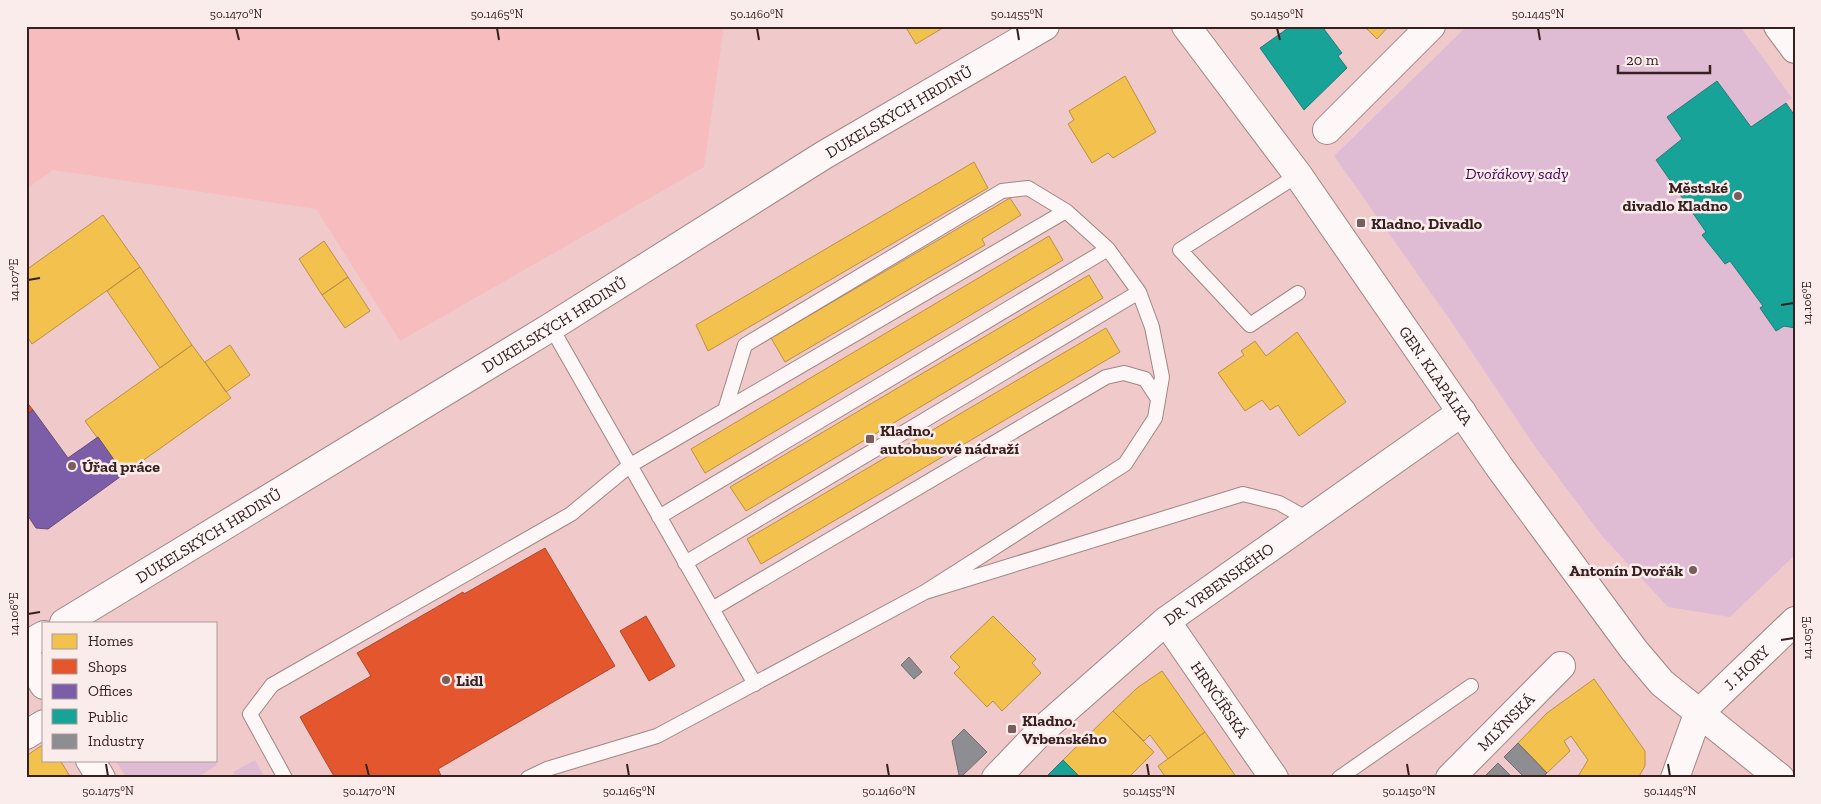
<svg xmlns="http://www.w3.org/2000/svg" width="1821" height="804" font-family="'Zilla Slab',serif">
	<rect width="100%" height="100%" fill="#f0cacb"/>
	<path fill="#f7bcbd" d="M 26,26 L 724,26 L 704,167 L 400,341 L 316,209 L 53,170 L 26,189 Z"/>
	<path fill="#e0bcd4" d="M 1467,26 L 1740,26 L 1792,98 L 1751,127 L 1717,81 L 1668,117 L 1682,139 L 1656,160 L 1706,232 L 1703,236 L 1724,264 L 1730,261 L 1763,306 L 1761,308 L 1784,326 L 1795,328 L 1795,555 L 1730,617 L 1668,607 L 1602,536 L 1533,444 L 1450,320 L 1334,156 Z
		M 115,760 L 214,760 L 217,765 L 197,778 L 127,778 Z
		M 255,760 L 265,778 L 237,778 L 233,772 Z"/>
	<path fill="#f2c14e" stroke="#ba9140" d="M 905,26 L 946,26 L 916,44 Z
		M 1364,26 L 1389,26 L 1377,39 Z
		M 1125,76 L 1156,132 L 1113,158 L 1108,153 L 1092,163 L 1068,124 L 1074,120 L 1069,111 Z
		M 974,162 L 988,188 L 708,351 L 696,325 Z
		M 1010,198 L 1021,215 L 982,239 L 985,245 L 785,362 L 771,338 Z
		M 103,215 L 140,267 L 32,344 L 26,335 L 26,270 Z
		M 1049,236 L 1063,260 L 705,473 L 691,449 Z
		M 324,241 L 348,277 L 322,295 L 299,259 Z
		M 140,267 L 192,345 L 160,368 L 107,291 Z
		M 1089,275 L 1103,298 L 746,511 L 730,487 Z
		M 348,277 L 370,311 L 345,328 L 322,295 Z
		M 1106,328 L 1120,352 L 761,564 L 747,539 Z
		M 1297,332 L 1346,402 L 1299,436 L 1278,405 L 1270,410 L 1262,400 L 1245,411 L 1218,373 L 1244,355 L 1241,351 L 1255,341 L 1266,356 Z
		M 192,345 L 231,398 L 124,474 L 85,421 Z
		M 230,345 L 250,375 L 226,392 L 205,362 Z
		M 993,616 L 1036,659 L 1032,663 L 1041,673 L 1002,711 L 993,701 L 987,707 L 954,673 L 960,667 L 950,657 Z
		M 1162,671 L 1205,732 L 1168,759 L 1150,735 L 1144,741 L 1113,711 L 1137,688 Z
		M 1594,679 L 1645,751 L 1645,766 L 1638,778 L 1577,778 L 1588,760 L 1571,736 L 1564,741 L 1570,751 L 1547,773 L 1518,743 L 1547,713 Z
		M 1113,711 L 1154,752 L 1128,778 L 1081,778 L 1063,760 Z
		M 1205,732 L 1237,778 L 1166,778 L 1158,766 Z
		M 44,744 L 44,760 L 60,760 L 71,778 L 26,778 L 26,756 Z"/>
	<path fill="#e4572e" stroke="#b1462a" d="M 26,401 L 33,410 L 26,415 Z
		M 545,548 L 615,666 L 438,769 L 442,778 L 335,778 L 300,717 L 371,676 L 357,653 L 463,592 L 464,594 Z
		M 646,616 L 675,666 L 649,681 L 620,631 Z"/>
	<path fill="#7b5ea7" stroke="#674b7e" d="M 33,410 L 68,458 L 98,437 L 124,474 L 48,529 L 36,528 L 26,513 L 26,415 Z"/>
	<path fill="#17a398" stroke="#217c74" d="M 1291,26 L 1328,26 L 1324,29 L 1342,53 L 1338,56 L 1347,68 L 1304,110 L 1260,48 Z
		M 1717,81 L 1751,127 L 1786,103 L 1795,116 L 1795,328 L 1784,326 L 1776,331 L 1760,308 L 1763,306 L 1730,261 L 1725,264 L 1702,235 L 1706,232 L 1656,160 L 1682,139 L 1667,117 Z
		M 1063,760 L 1081,778 L 1045,778 Z"/>
	<path fill="#8d8d92" stroke="#746c70" d="M 909,657 L 922,672 L 914,679 L 901,665 Z
		M 964,729 L 987,752 L 961,777 L 959,775 L 952,741 Z
		M 1518,743 L 1547,773 L 1542,778 L 1525,778 L 1504,757 Z
		M 1498,763 L 1513,778 L 1483,778 Z"/>
	<g fill="none" stroke-linecap="round" stroke-linejoin="round">
		<g stroke="#a18586" stroke-width="16">
			<path id="lane" d="M 1298,175 L 1180,250 L 1250,325 L 1298,293
				M 551,327 L 755,684
				M 725,410 L 745,345 L 1002,191 L 1028,188 L 1066,211 L 1108,249 L 1139,292 L 1152,327 L 1162,377 L 1155,418 L 1125,464 L 925,592
				M 659,517 L 1108,249
				M 685,563 L 1139,292
				M 712,609 L 1106,377 L 1124,373 L 1145,379 L 1158,399
				M 285,778 L 250,714 L 272,685 L 571,514 L 629,466 L 1066,211
				M 528,778 L 547,769 L 657,736 L 925,592 L 1243,494 L 1279,503 L 1308,519
				M 1339,778 L 1471,686"/>
		</g>
		<g stroke="#a18586" stroke-width="30">
			<g id="street">
				<path d="M 1778,26 L 1795,49"/>
				<path d="M 1327,130 L 1431,26"/>
				<path id="s1" d="M 1166,621 L 1274,778"/>
				<path d="M 26,655 L 44,685"/>
				<path d="M 26,735 L 44,724"/>
				<path d="M 90,760 L 101,778"/>
				<path id="s2" d="M 996,778 L 1041,731 L 1166,621 L 1462,412"/>
				<path id="s3" d="M 1450,778 L 1561,666"/>
				<path id="s4" d="M 1675,778 L 1698,714 L 1795,621"/>
			</g>
		</g>
		<g stroke="#a18586" stroke-width="30">
			<g id="secondary">
				<path id="s5" d="M 1186,26 L 1298,175 L 1500,468 L 1634,650 L 1662,683 L 1780,778"/>
				<path id="s6" d="M 64,623 L 551,327 L 824,155 L 1045,26"/>
				<path d="M 26,645 L 44,635"/>
			</g>
		</g>
		<use href="#lane" stroke="#fdf7f7" stroke-width="14"/>
		<use href="#street" stroke="#fdf7f7" stroke-width="28"/>
		<use href="#secondary" stroke="#fdf7f7" stroke-width="28"/>
	</g>
	<path fill="none" stroke="#392020" stroke-width="2" d="M 236,28 L 239,40M 497,28 L 499,40M 757,28 L 759,40M 1017,28 L 1019,40M 1277,28 L 1280,40M 1538,28 L 1540,40M 28,280 L 40,278M 1781,305 L 1794,303M 28,614 L 40,612M 1781,640 L 1794,638M 106,764 L 108,776M 366,764 L 369,776M 627,764 L 629,776M 887,764 L 889,776M 1147,764 L 1149,776M 1407,764 L 1409,776M 1668,764 L 1670,776"/>
	<g fill="#795c5c" stroke="#fbecec" stroke-width="2">
		<circle cx="1738" cy="196" r="5"/>
		<rect x="1356" y="218" width="10" height="10" rx="2.5"/>
		<rect x="865" y="434" width="10" height="10" rx="2.5"/>
		<circle cx="72" cy="466" r="5"/>
		<circle cx="1693" cy="570" r="5"/>
		<circle cx="446" cy="680" r="5"/>
		<rect x="1007" y="724" width="10" height="10" rx="2.5"/>
	</g>
	<g text-anchor="middle" dominant-baseline="central" stroke-width="5" stroke-linejoin="round" paint-order="stroke">
		<g font-size="16" fill="#392020" stroke="#fbecec">
			<text stroke="none"><textPath href="#s6" startOffset="979">DUKELSKÝCH HRDINŮ</textPath></text>
			<text stroke="none"><textPath href="#s6" startOffset="574">DUKELSKÝCH HRDINŮ</textPath></text>
			<text stroke="none"><textPath href="#s5" startOffset="430">GEN. KLAPÁLKA</textPath></text>
			<text stroke="none"><textPath href="#s6" startOffset="169">DUKELSKÝCH HRDINŮ</textPath></text>
			<text stroke="none"><textPath href="#s2" startOffset="296">DR. VRBENSKÉHO</textPath></text>
			<text stroke="none"><textPath href="#s4" startOffset="135">J. HORY</textPath></text>
			<text stroke="none"><textPath href="#s1" startOffset="95">HRNČÍŘSKÁ</textPath></text>
			<text stroke="none"><textPath href="#s3" startOffset="79">MLÝNSKÁ</textPath></text>
		</g>
		<g font-size="16" font-style="italic" fill="#470058" stroke="#fbecec">
			<text x="1517" y="173">Dvořákovy sady</text>
		</g>
		<g font-size="16" font-weight="bold" fill="#392020" stroke="#fbecec" text-anchor="start">
			<text x="1728" y="187" text-anchor="end">Městské<tspan x="1728" dy="18">divadlo Kladno</tspan></text>
			<text x="1371" y="223">Kladno, Divadlo</text>
			<text x="880" y="430">Kladno,<tspan x="880" dy="18">autobusové nádraží</tspan></text>
			<text x="82" y="466">Úřad práce</text>
			<text x="1683" y="570" text-anchor="end">Antonín Dvořák</text>
			<text x="456" y="680">Lidl</text>
			<text x="1022" y="720">Kladno,<tspan x="1022" dy="18">Vrbenského</tspan></text>
		</g>
	</g>
	<rect width="1821" height="804" fill="none" stroke="#fbecec" stroke-width="55"/>
	<rect x="42" y="622" width="175" height="140" fill="#fbecec" stroke="#ad9a9a"/>
	<rect x="52" y="634" width="25" height="15" fill="#f2c14e" stroke="#ad9a9a"/>
	<text x="88" y="646" font-size="15" fill="#392020">Homes</text>
	<rect x="52" y="659" width="25" height="15" fill="#e4572e" stroke="#ad9a9a"/>
	<text x="88" y="672" font-size="15" fill="#392020">Shops</text>
	<rect x="52" y="684" width="25" height="15" fill="#7b5ea7" stroke="#ad9a9a"/>
	<text x="88" y="696" font-size="15" fill="#392020">Offices</text>
	<rect x="52" y="709" width="25" height="15" fill="#17a398" stroke="#ad9a9a"/>
	<text x="88" y="722" font-size="15" fill="#392020">Public</text>
	<rect x="52" y="734" width="25" height="15" fill="#8d8d92" stroke="#ad9a9a"/>
	<text x="88" y="746" font-size="15" fill="#392020">Industry</text>
	<path d="M1618 65v8h92v-8" fill="none" stroke="#392020" stroke-width="2.5"/>
	<text x="1626" y="65" font-size="15" fill="#392020" stroke="#fbecec" stroke-width="4" paint-order="stroke">20 m</text>
	<rect x="28" y="28" width="1766" height="748" fill="none" stroke="#392020" stroke-width="2"/>
	<g font-size="12" text-anchor="middle" fill="#392020">
		<text x="236" y="18">50.1470°N</text>
		<text x="497" y="18">50.1465°N</text>
		<text x="757" y="18">50.1460°N</text>
		<text x="1017" y="18">50.1455°N</text>
		<text x="1277" y="18">50.1450°N</text>
		<text x="1538" y="18">50.1445°N</text>
		<text transform="translate(14 280) rotate(-90)" y="4">14.107°E</text>
		<text transform="translate(1807 303) rotate(-90)" y="4">14.106°E</text>
		<text transform="translate(14 614) rotate(-90)" y="4">14.106°E</text>
		<text transform="translate(1807 638) rotate(-90)" y="4">14.105°E</text>
		<text x="108" y="795">50.1475°N</text>
		<text x="369" y="795">50.1470°N</text>
		<text x="629" y="795">50.1465°N</text>
		<text x="889" y="795">50.1460°N</text>
		<text x="1149" y="795">50.1455°N</text>
		<text x="1409" y="795">50.1450°N</text>
		<text x="1670" y="795">50.1445°N</text>
	</g>
</svg>
